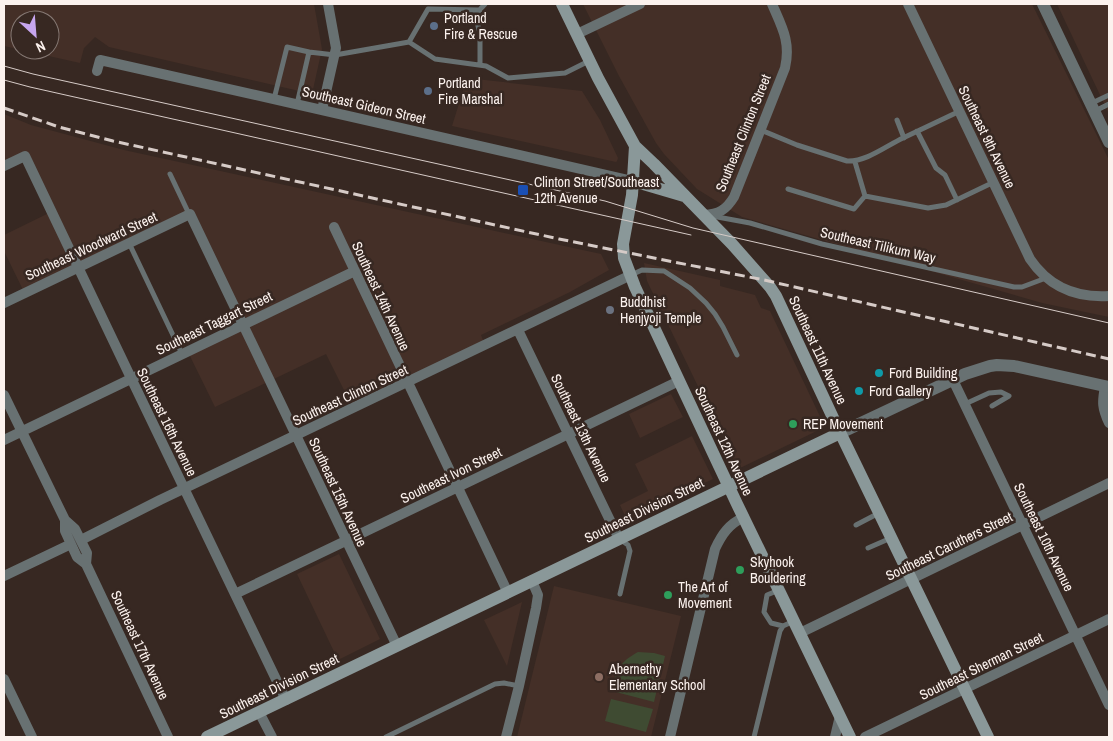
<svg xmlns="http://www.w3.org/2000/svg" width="1113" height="741" font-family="'Archivo Narrow',sans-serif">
	<rect width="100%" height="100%" fill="#372822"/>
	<path fill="#442f27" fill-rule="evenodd" d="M 6,4 L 314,4 L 322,49 L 312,94 L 109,47 L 95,37 L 84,48 L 80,63 L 4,46 L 4,5 ZM 20,20 L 50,20 L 50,50 L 20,50 Z
		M 583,4 L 1032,4 L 1109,160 L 1109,317 L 1042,303 L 742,217 L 697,189 L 664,154 L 656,143 L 619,76 Z
		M 1057,4 L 1109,4 L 1109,114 Z
		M 467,78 L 582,91 L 600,120 L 618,158 L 617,161 L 616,162 L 452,126 Z
		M 4,114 L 31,125 L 124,150 L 601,254 L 609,270 L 570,292 L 481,335 L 484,343 L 352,406 L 326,354 L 215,407 L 186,348 L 238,323 L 188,219 L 26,296 L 4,251 L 4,235 L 49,213 L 24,161 L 4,170 Z
		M 644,263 L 720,280 L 720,286 L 755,295 L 761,308 L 770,311 L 825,427 L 738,469 L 647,281 Z
		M 671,394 L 683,417 L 640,438 L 629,414 Z
		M 692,436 L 713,479 L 627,520 L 620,505 L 648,491 L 635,464 Z
		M 339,554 L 380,639 L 338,660 L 297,574 Z
		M 554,586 L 681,616 L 651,737 L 517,737 Z
		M 522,602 L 507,666 L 484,620 Z"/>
	<path fill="#3f4b32" d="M 638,652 L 654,653 L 665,656 L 654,702 L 612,691 C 615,670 620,662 638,652 Z
		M 611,699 L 653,709 L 646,732 L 605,721 Z"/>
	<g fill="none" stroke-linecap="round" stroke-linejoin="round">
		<path stroke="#687172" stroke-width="5" d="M 409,42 L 428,9 L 480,10
			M 480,65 L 480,33 L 475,15 L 485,4
			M 274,99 L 287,47 L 309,52 L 335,55 L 409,42 L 435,59 L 486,66 L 508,78 L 565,73 L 589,61
			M 1092,103 L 1109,95
			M 297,104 L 309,52
			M 1095,111 L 1109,104
			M 897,120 L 904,138
			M 761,130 L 797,145 L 847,161 C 866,162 886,146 903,138 C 922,129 941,120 960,111
			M 917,131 L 936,168 L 945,175 L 957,200
			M 855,162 L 865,196 L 928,208 L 946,205 L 994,182
			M 170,174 L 189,214
			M 788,189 L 854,209 L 865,196
			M 712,216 L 750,223 L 822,244 L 1014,287 L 1022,287 L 1046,278
			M 129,243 L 182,354
			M 631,275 L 642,270 L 664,271 L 690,288 L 706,303 L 715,314 L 723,327 L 737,355
			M 965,404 L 989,393 L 1001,392 L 1009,396 L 992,406
			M 856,525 L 879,513
			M 868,548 L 891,538
			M 779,590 L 767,595 L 764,612 L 771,623 L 783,626
			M 620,594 L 630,551 L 628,545 L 621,540
			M 386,737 L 495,684 L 504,683 L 519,686
			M 754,737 L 780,631 L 783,626 L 794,621"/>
		<path stroke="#687172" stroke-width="10" d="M 908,4 L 1030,259 C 1049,287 1076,298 1109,296
			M 577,34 L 640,4
			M 97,71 L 100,60 L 335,113 L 633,181
			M 322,110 L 336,48 L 328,4
			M 4,166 L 25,156 L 131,378 L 286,700
			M 704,215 C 719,214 726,210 734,197 L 785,68 C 791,42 782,27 772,4
			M 334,227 L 508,593
			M 4,303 L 190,214 L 397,646
			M 518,330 L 619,539
			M 953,380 L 1109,705
			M 1105,387 C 1102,402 1102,408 1109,423
			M 4,395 L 65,520 L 65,531 L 77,557 L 86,564
			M 4,440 L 355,271
			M 65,520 L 75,529 L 87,553 L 86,564 L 168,737
			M 81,540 L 160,500 L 631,275
			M 4,576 L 71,544
			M 235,594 L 679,381
			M 800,633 L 1109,483
			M 4,679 L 32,737
			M 259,712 L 272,737
			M 506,737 L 519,686 L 536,608 L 538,595 L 532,581
			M 670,737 L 715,549 C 722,534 729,524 744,517
			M 835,737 L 840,716
			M 865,737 L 1109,619"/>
		<path stroke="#687172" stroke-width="12" d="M 1043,4 L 1109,142
			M 840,433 L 965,374 L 990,366 L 997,365 L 1014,366 L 1109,387"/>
		<path stroke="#8a9899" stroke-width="12" d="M 562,4 L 598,78 L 635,146 L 654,164 L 732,244 L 770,287 L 776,296 L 835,422 L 988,737
			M 635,146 L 632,195 L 623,244 L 624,258 L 635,287 L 737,504 L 850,737
			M 633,181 L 684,196
			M 207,737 L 840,433"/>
		<path stroke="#d6cbc7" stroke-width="1" d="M 4,66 L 33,74 L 605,201 L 693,228 L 1109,323
			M 4,80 L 30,87 L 70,96 L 691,235"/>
		<path stroke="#d6cbc7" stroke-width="3" stroke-dasharray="10 5" stroke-linecap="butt" d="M 4,108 L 59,127 L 113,141 L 559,239 L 764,280 L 1109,359"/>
	</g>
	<g fill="#5c6f8a" stroke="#372822" stroke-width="2">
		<circle cx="434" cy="26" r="5"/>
		<circle cx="428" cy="91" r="5"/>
	</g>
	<rect fill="#1a4fb4" stroke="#372822" stroke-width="2" x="517" y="184" width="12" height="12" rx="2.5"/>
	<circle fill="#6b7280" stroke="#372822" stroke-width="2" cx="610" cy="310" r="5"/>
	<g fill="#0f9aa8" stroke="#372822" stroke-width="2">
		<circle cx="879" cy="373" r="5"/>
		<circle cx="859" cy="391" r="5"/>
	</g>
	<g fill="#2e9e5b" stroke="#372822" stroke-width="2">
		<circle cx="793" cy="424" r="5"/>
		<circle cx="740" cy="570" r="5"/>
		<circle cx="668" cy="595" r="5"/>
	</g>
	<circle fill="#8d6e63" stroke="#372822" stroke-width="2" cx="599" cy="677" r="5"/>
	<g text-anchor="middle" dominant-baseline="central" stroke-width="5" stroke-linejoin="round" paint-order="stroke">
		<g font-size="14" fill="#fcf2ee" stroke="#372822" text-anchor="start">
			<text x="444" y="18">Portland<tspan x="444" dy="16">Fire &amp; Rescue</tspan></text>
			<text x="438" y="83">Portland<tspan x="438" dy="16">Fire Marshal</tspan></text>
			<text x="534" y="182">Clinton Street/Southeast<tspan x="534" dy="16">12th Avenue</tspan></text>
			<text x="620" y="302">Buddhist<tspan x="620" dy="16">Henjyoji Temple</tspan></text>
			<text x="889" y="373">Ford Building</text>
			<text x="869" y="391">Ford Gallery</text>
			<text x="803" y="424">REP Movement</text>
			<text x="750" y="562">Skyhook<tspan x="750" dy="16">Bouldering</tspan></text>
			<text x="678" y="587">The Art of<tspan x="678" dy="16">Movement</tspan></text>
			<text x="609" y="669">Abernethy<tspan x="609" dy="16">Elementary School</tspan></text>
		</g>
		<g font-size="14" fill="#fcf2ee" stroke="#372822">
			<text transform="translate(364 105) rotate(13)">Southeast Gideon Street</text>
			<text transform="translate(743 133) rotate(-68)">Southeast Clinton Street</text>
			<text transform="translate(987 137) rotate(64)">Southeast 9th Avenue</text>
			<text transform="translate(878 245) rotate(13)">Southeast Tilikum Way</text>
			<text transform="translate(91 246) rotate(-25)">Southeast Woodward Street</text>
			<text transform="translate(381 296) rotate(65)">Southeast 14th Avenue</text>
			<text transform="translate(214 323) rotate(-26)">Southeast Taggart Street</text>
			<text transform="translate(818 350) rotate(65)">Southeast 11th Avenue</text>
			<text transform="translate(350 395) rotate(-25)">Southeast Clinton Street</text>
			<text transform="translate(167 422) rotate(64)">Southeast 16th Avenue</text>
			<text transform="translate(581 428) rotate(64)">Southeast 13th Avenue</text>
			<text transform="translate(724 441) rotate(65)">Southeast 12th Avenue</text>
			<text transform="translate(451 475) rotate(-26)">Southeast Ivon Street</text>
			<text transform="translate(338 492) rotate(65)">Southeast 15th Avenue</text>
			<text transform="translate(644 510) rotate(-26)">Southeast Division Street</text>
			<text transform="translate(1044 537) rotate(64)">Southeast 10th Avenue</text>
			<text transform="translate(949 546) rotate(-26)">Southeast Caruthers Street</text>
			<text transform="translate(140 645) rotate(65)">Southeast 17th Avenue</text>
			<text transform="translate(981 666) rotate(-26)">Southeast Sherman Street</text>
			<text transform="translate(279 686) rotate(-26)">Southeast Division Street</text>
		</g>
	</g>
	<rect width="1113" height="741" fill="none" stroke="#fcf2ee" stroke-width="10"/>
	<g transform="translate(35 35) rotate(154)"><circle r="24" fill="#372822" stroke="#867974"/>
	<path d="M0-4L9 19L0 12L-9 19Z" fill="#c7a6ef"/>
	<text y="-8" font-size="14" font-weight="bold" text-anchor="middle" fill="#fcf2ee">N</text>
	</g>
</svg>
